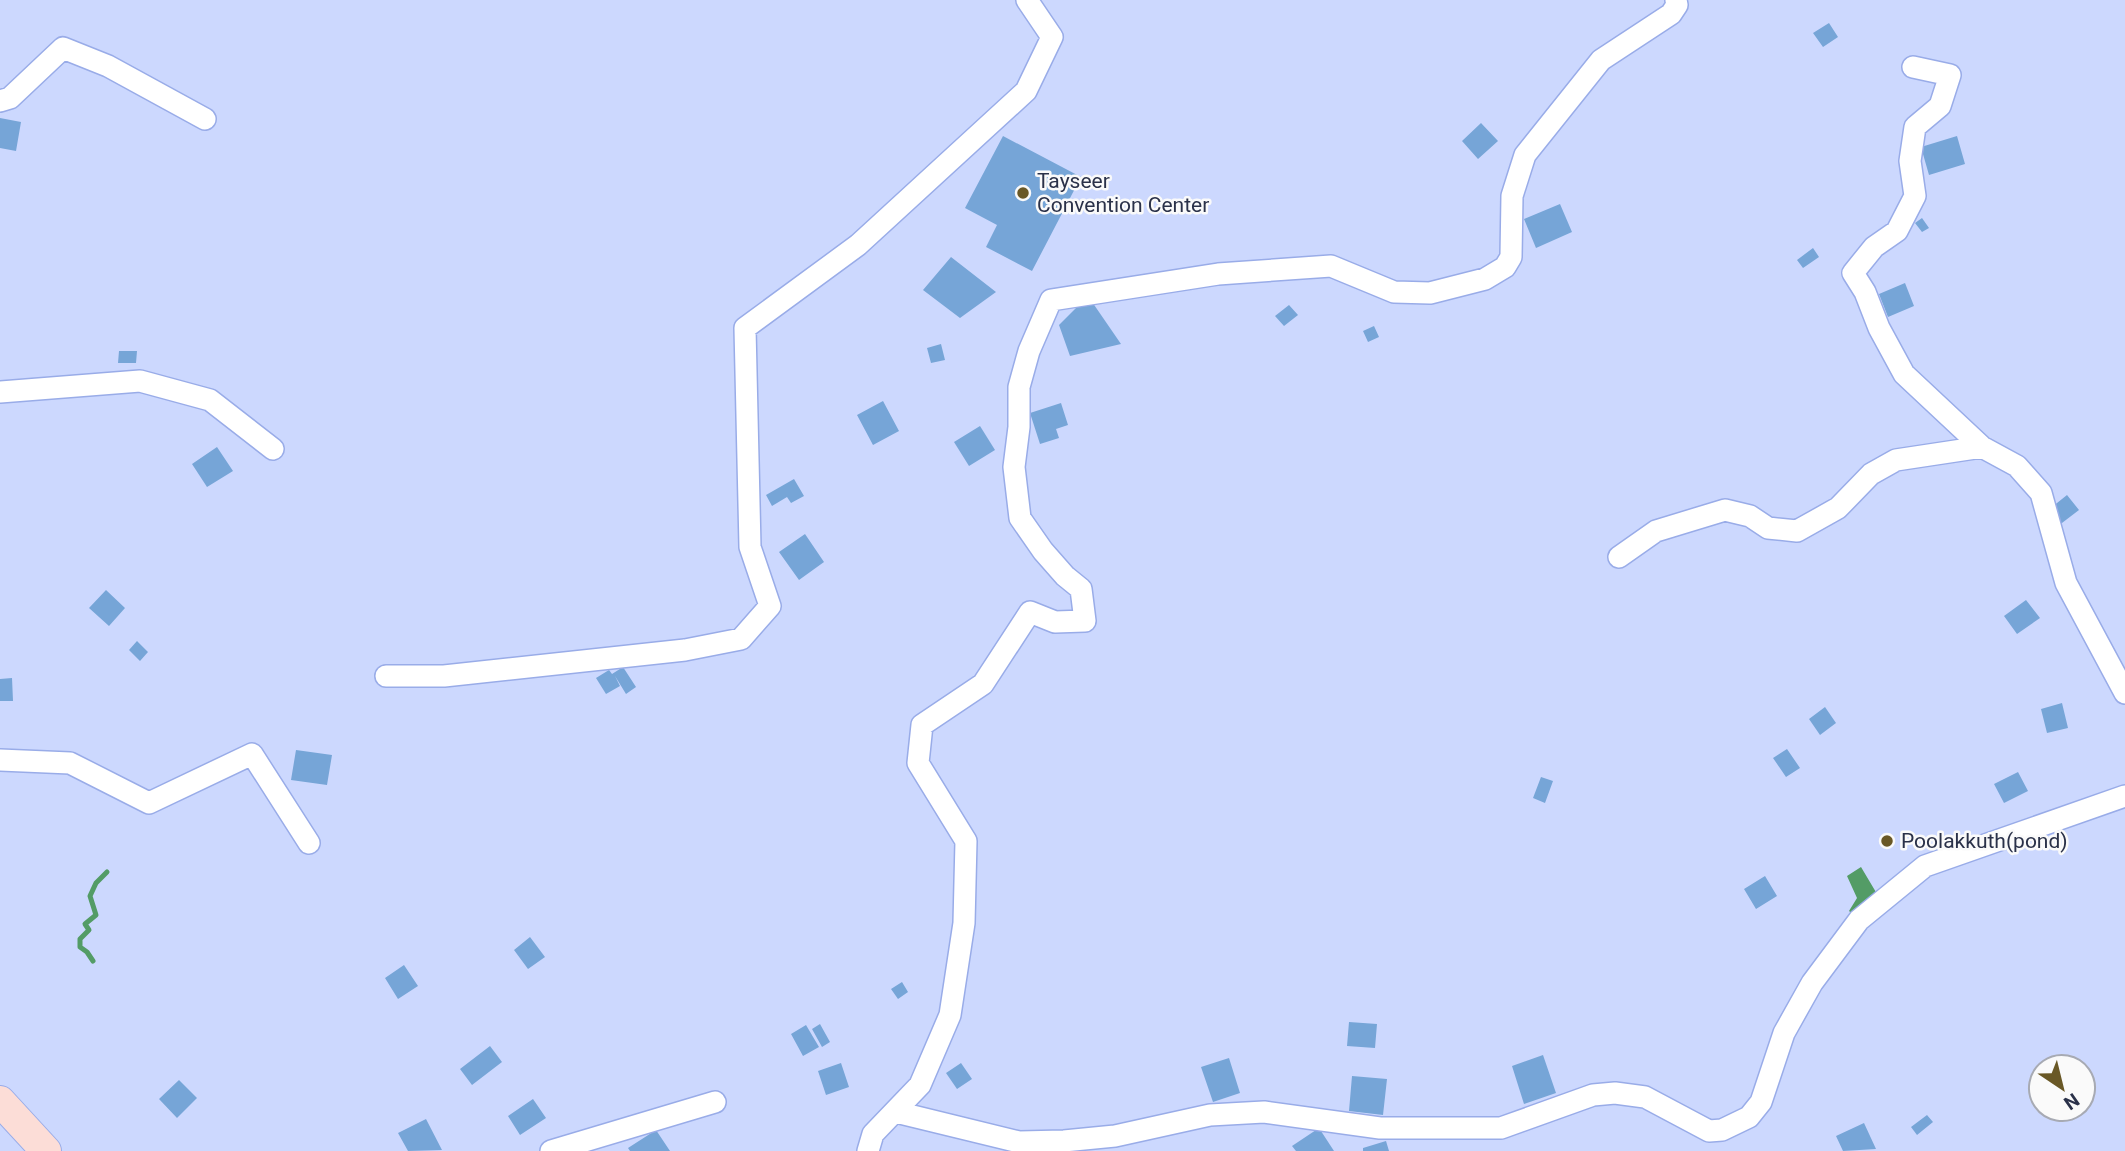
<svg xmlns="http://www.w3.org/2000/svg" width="2125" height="1151" font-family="Roboto,sans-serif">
	<rect width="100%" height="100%" fill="#ccd8fe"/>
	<path fill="#539c66" d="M 1861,867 L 1883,904 L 1859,919 L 1849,911 L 1857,898 L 1847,876 Z"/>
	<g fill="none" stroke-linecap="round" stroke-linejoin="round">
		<path stroke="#539c66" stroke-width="5" d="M 93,961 L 87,952 L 80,947 L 80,939 L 89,930 L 85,924 L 96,915 L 90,896 L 96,883 L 107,872"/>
	</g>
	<path fill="#76a5d7" d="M 1829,23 L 1838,37 L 1823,47 L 1813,33 Z
		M 0,118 L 21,122 L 16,151 L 0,148 Z
		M 1481,123 L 1498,141 L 1478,159 L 1462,141 Z
		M 1003,136 L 1081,177 L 1032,271 L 986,247 L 997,225 L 965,208 Z
		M 1957,136 L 1965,164 L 1929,175 L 1921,147 Z
		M 1560,204 L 1572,232 L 1536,248 L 1524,219 Z
		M 1922,218 L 1929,228 L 1922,232 L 1915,223 Z
		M 1813,248 L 1819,257 L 1803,268 L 1797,260 Z
		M 951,257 L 996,292 L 960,318 L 923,290 Z
		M 1905,283 L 1914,306 L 1888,317 L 1879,294 Z
		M 1088,296 L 1121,344 L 1070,356 L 1059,325 Z
		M 1289,305 L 1298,315 L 1284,326 L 1275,316 Z
		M 1374,326 L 1379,337 L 1368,342 L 1363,331 Z
		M 941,344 L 945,360 L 931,363 L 927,348 Z
		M 119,351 L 137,351 L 136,363 L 118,363 Z
		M 883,401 L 899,431 L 873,445 L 857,415 Z
		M 1061,403 L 1068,425 L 1056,429 L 1059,438 L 1040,444 L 1030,413 Z
		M 980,426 L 995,450 L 969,466 L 954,442 Z
		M 217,447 L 233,471 L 207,487 L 192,464 Z
		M 794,479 L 804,496 L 791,503 L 787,497 L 772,506 L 766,495 Z
		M 2067,495 L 2079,510 L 2058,526 L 2047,511 Z
		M 805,534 L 824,562 L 799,580 L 779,552 Z
		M 106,590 L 125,608 L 109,626 L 89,608 Z
		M 2026,600 L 2040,618 L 2017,634 L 2004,616 Z
		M 137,641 L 148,652 L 140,661 L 129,650 Z
		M 623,667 L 636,687 L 626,694 L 615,676 L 620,686 L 606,694 L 596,678 L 609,670 L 612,674 Z
		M 12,678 L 13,701 L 0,701 L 0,679 Z
		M 2062,703 L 2068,728 L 2047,733 L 2041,709 Z
		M 1825,707 L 1836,723 L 1820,735 L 1809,719 Z
		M 1787,749 L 1800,768 L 1786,777 L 1773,758 Z
		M 296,750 L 332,755 L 327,785 L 291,780 Z
		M 2018,772 L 2028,791 L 2004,803 L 1994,784 Z
		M 1541,777 L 1553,781 L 1545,803 L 1533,798 Z
		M 1765,876 L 1777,896 L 1756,909 L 1744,889 Z
		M 530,937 L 545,957 L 528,969 L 514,950 Z
		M 404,965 L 418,986 L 398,999 L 385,978 Z
		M 902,982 L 908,992 L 898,999 L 891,989 Z
		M 1349,1022 L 1377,1024 L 1375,1048 L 1347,1046 Z
		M 820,1024 L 830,1042 L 822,1047 L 812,1029 Z
		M 806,1025 L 819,1047 L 803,1056 L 791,1034 Z
		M 490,1046 L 502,1062 L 472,1085 L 460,1069 Z
		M 1543,1055 L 1556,1093 L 1524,1104 L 1512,1066 Z
		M 1229,1058 L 1240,1093 L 1213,1102 L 1201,1067 Z
		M 841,1063 L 849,1087 L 826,1095 L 818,1071 Z
		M 961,1063 L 972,1079 L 957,1089 L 946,1073 Z
		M 1352,1076 L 1387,1079 L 1383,1115 L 1349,1111 Z
		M 179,1080 L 197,1098 L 177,1118 L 159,1099 Z
		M 533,1099 L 546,1118 L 520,1135 L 508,1116 Z
		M 1927,1115 L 1933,1122 L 1917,1135 L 1911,1127 Z
		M 426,1119 L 442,1150 L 408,1151 L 398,1133 Z
		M 1864,1123 L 1876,1149 L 1843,1151 L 1836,1136 Z
		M 1319,1128 L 1334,1151 L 1296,1151 L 1292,1146 Z
		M 656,1130 L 670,1151 L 630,1151 L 628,1148 Z
		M 1386,1141 L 1389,1151 L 1363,1151 L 1363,1148 Z"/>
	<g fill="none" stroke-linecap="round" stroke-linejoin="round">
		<g stroke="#99ace8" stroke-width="24">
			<path id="street" d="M 1913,67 L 1950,75 L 1940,106 L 1915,127 L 1910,161 L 1915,196 L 1897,231 L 1874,247 L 1853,273 L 1865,292 L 1879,328 L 1904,374 L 1982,447
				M 0,101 L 10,98 L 63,48 L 108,66 L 205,119
				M 0,392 L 140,381 L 210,400 L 273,449
				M 1619,557 L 1656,531 L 1725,510 L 1750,516 L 1768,528 L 1797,531 L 1838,508 L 1871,474 L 1896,460 L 1982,447 L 2017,466 L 2041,493 L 2066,583 L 2125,693
				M 386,676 L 444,676 L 685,650 L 741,639 L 770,606 L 750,547 L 745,328 L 858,245 L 1026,91 L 1052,37 L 1027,0
				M 0,760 L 70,763 L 149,803 L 252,754 L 309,843
				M 896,1112 L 1019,1142 L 1064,1141 L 1115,1136 L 1210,1115 L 1264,1112 L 1380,1128 L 1501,1128 L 1593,1095 L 1615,1093 L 1645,1097 L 1709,1131 L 1722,1130 L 1749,1117 L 1761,1102 L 1784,1033 L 1812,983 L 1859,920 L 1925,866 L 2125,796
				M 551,1151 L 715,1102
				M 868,1151 L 873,1134 L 920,1085 L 950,1015 L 964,923 L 966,841 L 918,763 L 922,725 L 983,684 L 1030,612 L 1055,622 L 1085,621 L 1081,589 L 1065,576 L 1043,551 L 1020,518 L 1014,467 L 1019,427 L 1019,387 L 1029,351 L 1051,300 L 1218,274 L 1331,266 L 1394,292 L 1430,293 L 1485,279 L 1505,267 L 1511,257 L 1512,196 L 1525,155 L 1601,60 L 1671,14 L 1677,5 L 1676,0"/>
		</g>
		<g stroke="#99ace8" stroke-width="32">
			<path id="secondary" d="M 0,1101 L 46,1151"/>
		</g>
		<use href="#street" stroke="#fff" stroke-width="21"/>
		<use href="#secondary" stroke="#fcddd7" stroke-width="30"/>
	</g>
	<g fill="#695826" stroke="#fafafa" stroke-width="2.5">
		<circle cx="1023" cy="193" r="7"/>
		<circle cx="1887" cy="841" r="7"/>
	</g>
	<g text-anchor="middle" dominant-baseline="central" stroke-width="5" stroke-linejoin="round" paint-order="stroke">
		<g font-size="21" fill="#2a3149" stroke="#fafafa" text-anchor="start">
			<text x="1037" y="181">Tayseer<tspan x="1037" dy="24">Convention Center</tspan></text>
			<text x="1901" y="841">Poolakkuth(pond)</text>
		</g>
	</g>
	<g transform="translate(2062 1088) rotate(145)"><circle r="33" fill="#fafafa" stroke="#a7aab3" stroke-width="2"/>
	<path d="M0-5L12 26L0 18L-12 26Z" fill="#695826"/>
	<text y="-10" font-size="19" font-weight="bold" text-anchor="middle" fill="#2a3149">N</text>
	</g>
</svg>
